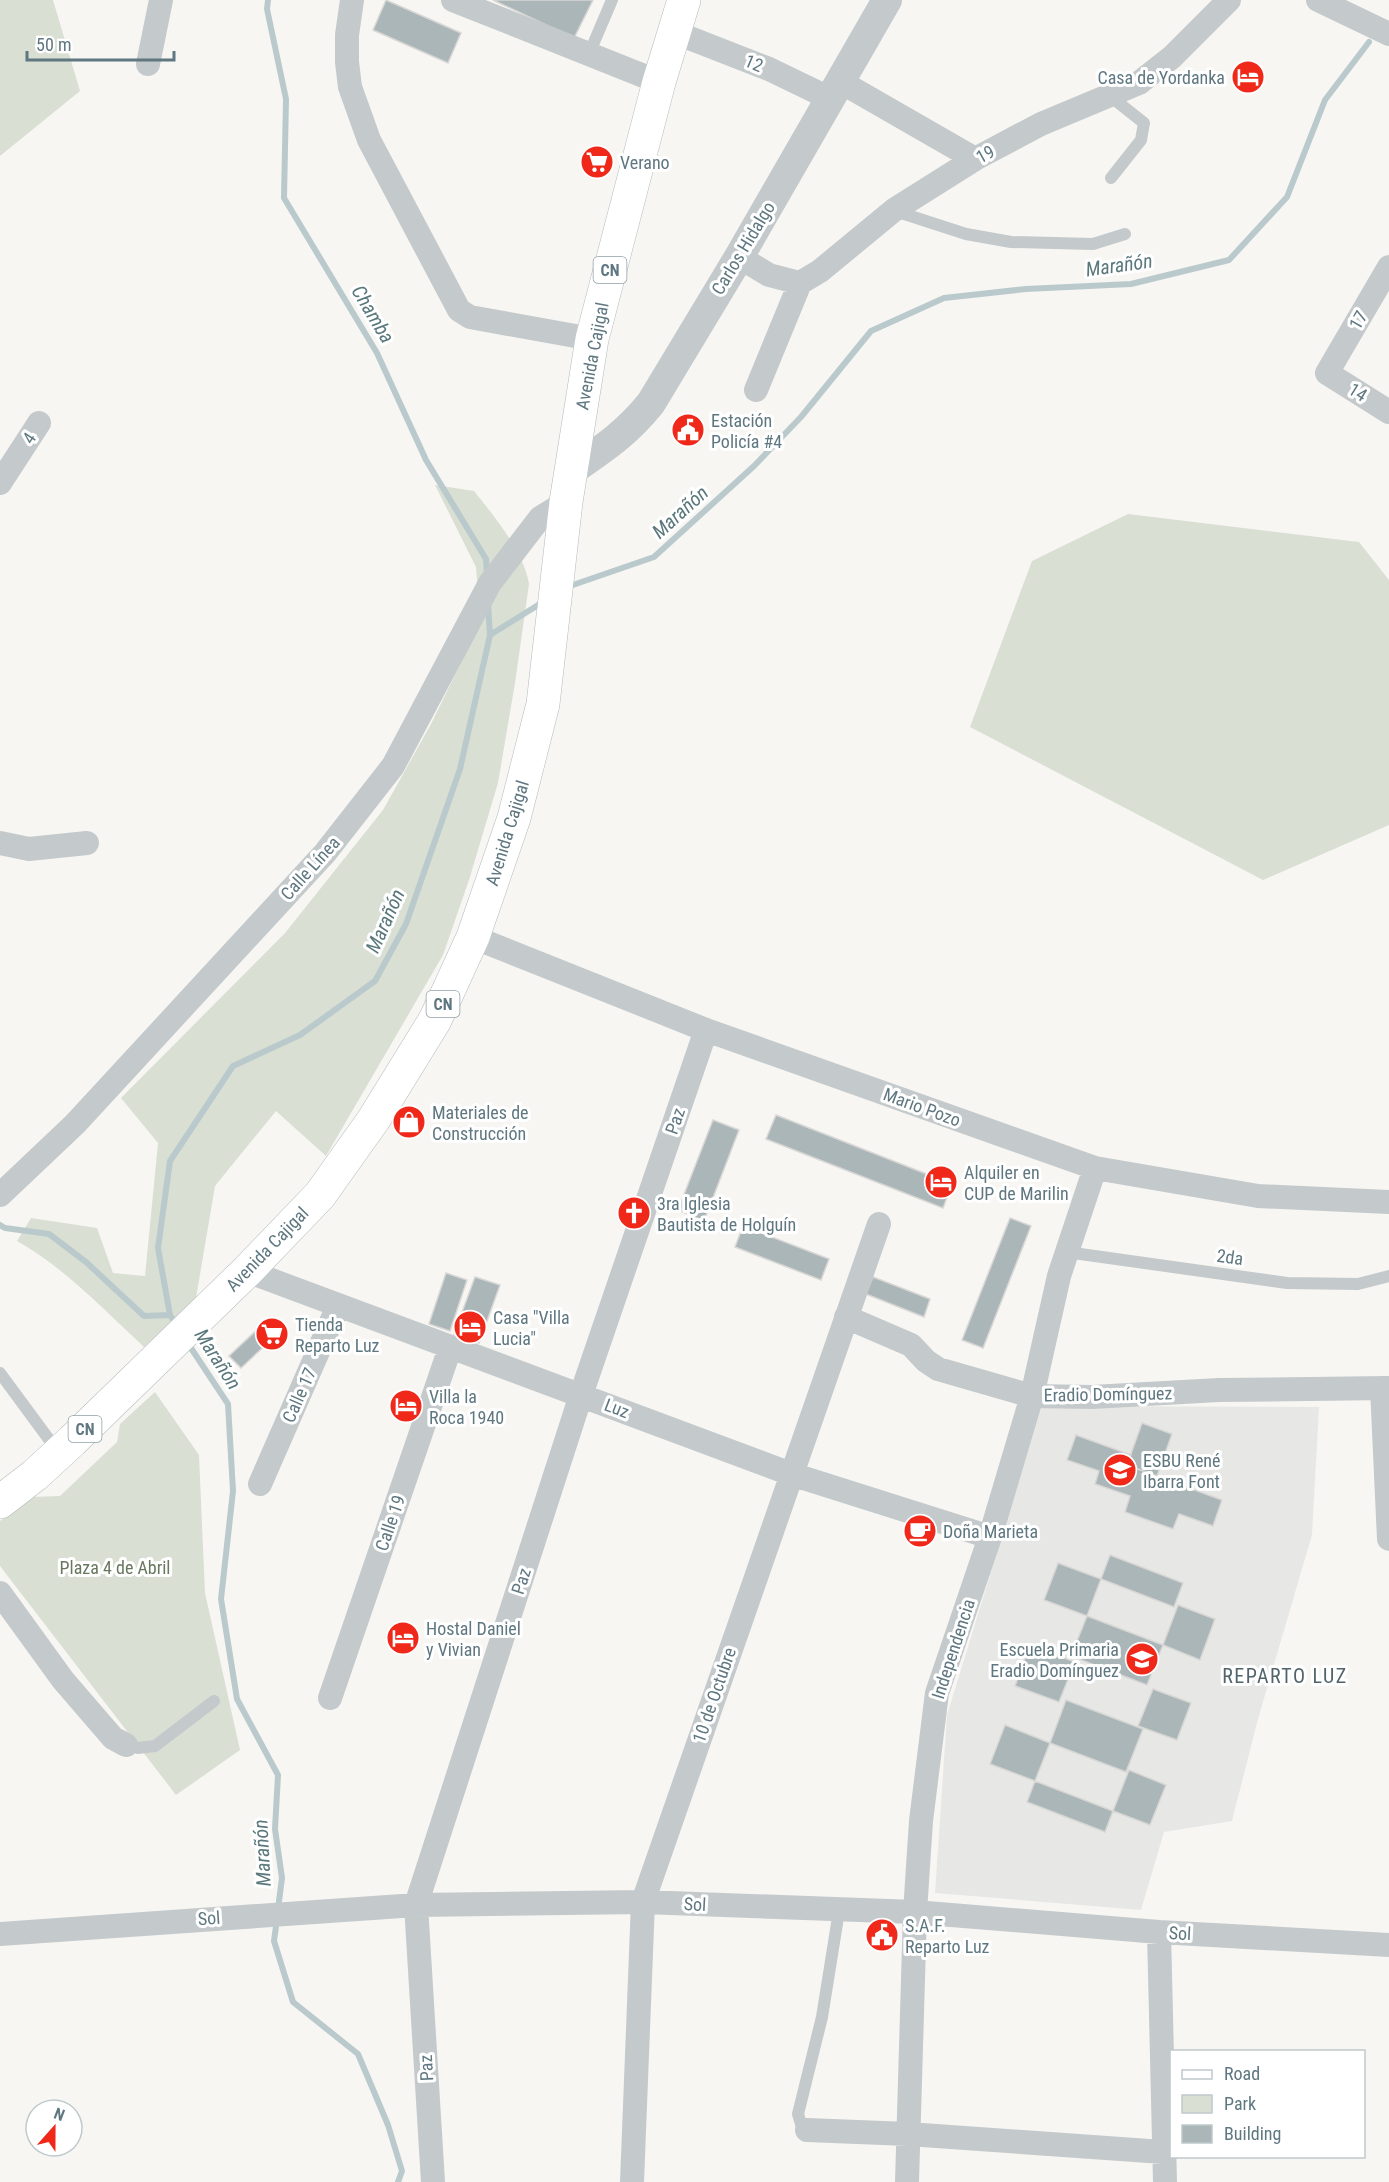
<svg xmlns="http://www.w3.org/2000/svg" width="1389" height="2182" font-family="'Roboto Condensed',sans-serif">
	<rect width="100%" height="100%" fill="#f7f6f3"/>
	<path fill="#e7e8e6" d="M 1042,1406 L 1319,1407 L 1312,1535 L 1258,1719 L 1232,1821 L 1164,1832 L 1141,1910 L 935,1893 L 947,1715 Z"/>
	<path fill="#d9dfd3" d="M 0,0 L 53,0 L 80,91 L 0,156 Z
		M 435,485 L 474,491 C 494,516 524,552 529,584 L 515,683 L 498,783 L 469,880 L 443,955 L 326,1156 L 276,1111 L 215,1186 L 196,1298 L 144,1347 C 104,1310 65,1268 17,1241 L 31,1218 L 97,1228 L 113,1273 L 145,1276 L 158,1143 L 121,1098 L 285,933 L 383,810 L 431,724 L 476,632 L 480,616 L 476,567 Z
		M 1128,514 L 1359,542 L 1389,580 L 1389,825 L 1263,880 L 970,727 L 1032,561 Z
		M 155,1392 L 199,1455 L 205,1593 L 240,1750 L 176,1795 L 0,1566 L 0,1521 L 30,1497 L 60,1496 L 117,1442 L 120,1424 Z"/>
	<g fill="none" stroke-linecap="round" stroke-linejoin="round">
		<path stroke="#bacacc" stroke-width="6" d="M 268,0 L 267,9 L 286,99 L 284,198 L 377,353 L 426,460 L 486,559 L 487,574
			M 567,587 L 654,557 L 754,466 L 801,417 L 871,331 L 944,298 L 1026,289 L 1131,284 L 1229,260 L 1287,197 L 1325,100 L 1369,42
			M 490,635 L 543,602
			M 0,1225 L 5,1228 L 49,1234 L 86,1262 L 144,1316 L 170,1315
			M 177,1326 L 170,1315 L 158,1248 L 170,1161 L 233,1066 L 300,1035 L 375,981 L 406,924 L 460,769 L 490,635 L 488,605
			M 187,1342 L 228,1404 L 233,1491 L 221,1599 L 237,1699 L 278,1775 L 275,1829 L 282,1878 L 278,1909
			M 277,1919 L 274,1941 L 293,2002 L 358,2054 L 388,2125 L 402,2171 L 398,2182"/>
	</g>
	<path fill="#aab6b8" stroke="#d8d7d5" stroke-width="1.5" d="M 386,0 L 461,33 L 448,63 L 373,30 Z
		M 493,0 L 593,0 L 574,38 Z
		M 776,1115 L 952,1184 L 943,1208 L 766,1139 Z
		M 713,1120 L 739,1130 L 704,1221 L 678,1210 Z
		M 1010,1218 L 1031,1226 L 983,1348 L 962,1340 Z
		M 743,1226 L 829,1259 L 821,1280 L 735,1247 Z
		M 446,1273 L 467,1280 L 450,1331 L 429,1324 Z
		M 475,1277 L 500,1285 L 479,1343 L 454,1334 Z
		M 873,1277 L 930,1299 L 924,1317 L 866,1294 Z
		M 262,1325 L 274,1337 L 241,1368 L 229,1356 Z
		M 1142,1423 L 1172,1434 L 1157,1476 L 1127,1465 Z
		M 1076,1435 L 1131,1455 L 1127,1465 L 1222,1500 L 1213,1526 L 1179,1514 L 1173,1529 L 1125,1512 L 1130,1496 L 1095,1484 L 1099,1471 L 1067,1460 Z
		M 1110,1555 L 1183,1583 L 1174,1607 L 1101,1579 Z
		M 1058,1563 L 1101,1579 L 1087,1616 L 1044,1600 Z
		M 1178,1605 L 1215,1619 L 1200,1660 L 1163,1645 Z
		M 1087,1616 L 1163,1645 L 1147,1685 L 1071,1656 Z
		M 1030,1645 L 1075,1662 L 1059,1702 L 1015,1686 Z
		M 1153,1689 L 1191,1703 L 1177,1740 L 1138,1726 Z
		M 1066,1700 L 1143,1729 L 1126,1772 L 1050,1743 Z
		M 1005,1725 L 1050,1743 L 1035,1781 L 990,1764 Z
		M 1129,1770 L 1166,1785 L 1150,1825 L 1113,1811 Z
		M 1035,1781 L 1113,1811 L 1105,1832 L 1027,1802 Z"/>
	<g fill="none" stroke-linecap="round" stroke-linejoin="round">
		<g stroke="#b4bbbe" stroke-width="34">
			<path id="primary" d="M 0,1502 L 35,1475 L 72,1441 L 247,1271 L 320,1195 L 374,1119 L 435,1020 L 473,937 L 514,818 L 543,704 L 566,502 L 592,339 L 659,82 L 684,0"/>
		</g>
		<path stroke="#c4c9cb" stroke-width="12" d="M 589,54 L 612,0
			M 1110,96 L 1144,123 L 1141,140 L 1111,178
			M 895,211 L 966,234 L 1011,242 L 1093,244 L 1125,234
			M 1066,1252 L 1287,1283 L 1358,1284 L 1389,1276
			M 0,1373 L 59,1453
			M 126,1745 L 138,1748 L 155,1746 L 214,1701
			M 807,2130 L 801,2124 L 798,2114 L 822,2017 L 839,1911"/>
		<path stroke="#c4c9cb" stroke-width="24" d="M 352,0 L 347,35 L 347,62 L 350,87 L 369,140 L 459,310 L 470,317 L 592,339
			M 453,0 L 659,82
			M 1318,0 L 1389,34
			M 674,32 L 769,69 L 831,99
			M 148,64 L 161,0
			M 841,82 L 975,159
			M 739,257 L 769,275 L 800,283 L 820,271 L 894,210 L 975,159 L 1041,124 L 1139,83 L 1172,57 L 1229,0
			M 1389,267 L 1327,373 L 1389,412
			M 756,390 L 800,283
			M 0,483 L 39,423
			M 0,843 L 29,849 L 87,843
			M 473,937 L 706,1030 L 1095,1168 L 1258,1196 L 1389,1202
			M 0,1195 L 75,1124 L 325,853 L 393,766 L 490,583 L 540,518 L 566,502
			M 247,1271 L 791,1474 L 990,1537
			M 846,1317 L 911,1345 L 926,1361 L 938,1369 L 1032,1396 L 1092,1397 L 1219,1390 L 1389,1388
			M 1382,1388 L 1389,1539
			M 260,1484 L 338,1306
			M 0,1593 L 63,1680 L 113,1738 L 126,1745
			M 330,1698 L 450,1348
			M 1159,1932 L 1165,2182
			M 0,1934 L 416,1905 L 643,1902 L 915,1912 L 1159,1932 L 1389,1945
			M 807,2130 L 908,2134 L 1163,2152
			M 433,2182 L 416,1905 L 581,1395 L 706,1030
			M 632,2182 L 643,1902 L 879,1224
			M 907,2182 L 915,1912 L 921,1821 L 937,1693 L 990,1537 L 1032,1396 L 1059,1276 L 1095,1168"/>
		<path stroke="#c4c9cb" stroke-width="30" d="M 571,471 C 603,449 626,434 651,403 L 739,257 L 887,0"/>
		<use href="#primary" stroke="#fff" stroke-width="33"/>
	</g>
	<defs>
		<g id="hotel-disc" transform="scale(1.725)"><circle r="9.5" fill="#ef281a" stroke="#fff"/><path d="M-6-4.5h1.5V1H6V5H4.5V3h-9V5H-6ZM-4 0a1.8 1.8 0 1 1 3.6 0ZM.5 0V-2.5h3Q6-2.5 6 0Z" fill="#fff"/></g>
		<g id="supermarket-disc" transform="scale(1.725)"><circle r="9.5" fill="#ef281a" stroke="#fff"/><path d="M-6-5.5h2.5l.6 2H6L4.5 2H-2.5L-4.4-4H-6ZM-1.5 3.2a1.3 1.3 0 1 0 .1 0ZM3 3.2a1.3 1.3 0 1 0 .1 0Z" fill="#fff"/></g>
		<g id="civic-disc" transform="scale(1.725)"><circle r="9.5" fill="#ef281a" stroke="#fff"/><path d="M-.6-6.5H3V-4.5H.6V-3L4-1V1h2V6H-6V1h2V-1L-.6-3ZM-1.2 2.5V6h2.4V2.5Z" fill="#fff"/></g>
		<g id="shop-disc" transform="scale(1.725)"><circle r="9.5" fill="#ef281a" stroke="#fff"/><path d="M-5-2.5h2.3a2.7 3.5 0 0 1 5.4 0H5L5.5 6h-11ZM-1.5-2.5h3a1.5 2.3 0 0 0-3 0Z" fill="#fff"/></g>
		<g id="church-disc" transform="scale(1.725)"><circle r="9.5" fill="#ef281a" stroke="#fff"/><path d="M-1.2-6h2.4v3.5h3.3v2.4h-3.3V6h-2.4V-.1h-3.3v-2.4h3.3Z" fill="#fff"/></g>
		<g id="school-disc" transform="scale(1.725)"><circle r="9.5" fill="#ef281a" stroke="#fff"/><path d="M0-5L7-2L0 1L-7-2ZM-4 1L0 2.5L4 1V4Q0 6-4 4Z" fill="#fff"/></g>
		<g id="cafe-disc" transform="scale(1.725)"><circle r="9.5" fill="#ef281a" stroke="#fff"/><path d="M-5.5-4.5H6V0H3Q3 3.5 0 3.5H-2.5Q-5.5 3.5-5.5 0ZM3-3.2v2h1.7v-2ZM-6 4.5H4V6H-6Z" fill="#fff"/></g>
	</defs>
	<g fill-rule="evenodd">
		<use href="#hotel-disc" x="1248" y="77"/>
		<use href="#supermarket-disc" x="597" y="162"/>
		<use href="#civic-disc" x="688" y="430"/>
		<use href="#shop-disc" x="409" y="1122"/>
		<use href="#hotel-disc" x="941" y="1182"/>
		<use href="#church-disc" x="634" y="1213"/>
		<use href="#hotel-disc" x="470" y="1327"/>
		<use href="#supermarket-disc" x="272" y="1334"/>
		<use href="#hotel-disc" x="406" y="1406"/>
		<use href="#school-disc" x="1120" y="1470"/>
		<use href="#cafe-disc" x="920" y="1531"/>
		<use href="#hotel-disc" x="403" y="1638"/>
		<use href="#school-disc" x="1142" y="1659"/>
		<use href="#civic-disc" x="882" y="1935"/>
	</g>
	<g text-anchor="middle" dominant-baseline="central" stroke-width="6" stroke-linejoin="round" paint-order="stroke">
		<g fill="#fff" stroke="#8fa0a6" stroke-width="1.5">
			<rect x="593.5" y="257" width="33" height="26" rx="4.5"/>
			<rect x="426.5" y="991" width="33" height="26" rx="4.5"/>
			<rect x="68.5" y="1416" width="33" height="26" rx="4.5"/>
		</g>
		<g font-size="16" font-weight="bold" fill="#5f7780">
			<text x="610" y="270">CN</text>
			<text x="443" y="1004">CN</text>
			<text x="85" y="1429">CN</text>
		</g>
		<g font-size="18" fill="#5f7780" stroke="#fff">
			<text transform="translate(754 63) rotate(23)">12</text>
			<text transform="translate(985 154) rotate(-29)">19</text>
			<text transform="translate(743 248) rotate(-59)">Carlos Hidalgo</text>
			<text transform="translate(1358 320) rotate(-60)">17</text>
			<text transform="translate(592 356) rotate(-79)">Avenida Cajigal</text>
			<text transform="translate(1358 392) rotate(32)">14</text>
			<text transform="translate(29 438) rotate(-57)">4</text>
			<text transform="translate(507 833) rotate(-73)">Avenida Cajigal</text>
			<text transform="translate(310 868) rotate(-48)">Calle Línea</text>
			<text transform="translate(922 1107) rotate(20)">Mario Pozo</text>
			<text transform="translate(675 1121) rotate(-71)">Paz</text>
			<text transform="translate(267 1249) rotate(-46)">Avenida Cajigal</text>
			<text transform="translate(1230 1257) rotate(8)">2da</text>
			<text transform="translate(1108 1394) rotate(-1)">Eradio Domínguez</text>
			<text transform="translate(299 1395) rotate(-66)">Calle 17</text>
			<text transform="translate(617 1408) rotate(21)">Luz</text>
			<text transform="translate(390 1523) rotate(-71)">Calle 19</text>
			<text transform="translate(521 1581) rotate(-72)">Paz</text>
			<text transform="translate(953 1649) rotate(-72)">Independencia</text>
			<text transform="translate(714 1695) rotate(-71)">10 de Octubre</text>
			<text transform="translate(695 1904) rotate(3)">Sol</text>
			<text transform="translate(209 1918) rotate(-4)">Sol</text>
			<text transform="translate(1180 1933) rotate(3)">Sol</text>
			<text transform="translate(426 2068) rotate(-93)">Paz</text>
		</g>
		<g font-size="18" fill="#5f7780" stroke="#fff" text-anchor="start">
			<text x="1225" y="77" text-anchor="end">Casa de Yordanka</text>
			<text x="620" y="162">Verano</text>
			<text x="711" y="420">Estación<tspan x="711" dy="21">Policía #4</tspan></text>
			<text x="432" y="1112">Materiales de<tspan x="432" dy="21">Construcción</tspan></text>
			<text x="964" y="1172">Alquiler en<tspan x="964" dy="21">CUP de Marilin</tspan></text>
			<text x="657" y="1203">3ra Iglesia<tspan x="657" dy="21">Bautista de Holguín</tspan></text>
			<text x="493" y="1317">Casa "Villa<tspan x="493" dy="21">Lucia"</tspan></text>
			<text x="295" y="1324">Tienda<tspan x="295" dy="21">Reparto Luz</tspan></text>
			<text x="429" y="1396">Villa la<tspan x="429" dy="21">Roca 1940</tspan></text>
			<text x="1143" y="1460">ESBU René<tspan x="1143" dy="21">Ibarra Font</tspan></text>
			<text x="943" y="1531">Doña Marieta</text>
			<text x="426" y="1628">Hostal Daniel<tspan x="426" dy="21">y Vivian</tspan></text>
			<text x="1119" y="1649" text-anchor="end">Escuela Primaria<tspan x="1119" dy="21">Eradio Domínguez</tspan></text>
			<text x="905" y="1925">S.A.F.<tspan x="905" dy="21">Reparto Luz</tspan></text>
		</g>
		<g font-size="18" fill="#67785f" stroke="#fff">
			<text x="115" y="1567">Plaza 4 de Abril</text>
		</g>
		<g font-size="20" font-style="italic" fill="#5a787c" stroke="#fff">
			<text transform="translate(1119 265) rotate(-8)">Marañón</text>
			<text transform="translate(373 314) rotate(59)">Chamba</text>
			<text transform="translate(680 512) rotate(-42)">Marañón</text>
			<text transform="translate(385 921) rotate(-66)">Marañón</text>
			<text transform="translate(218 1359) rotate(57)">Marañón</text>
			<text transform="translate(262 1853) rotate(-93)">Marañón</text>
		</g>
		<g font-size="20" letter-spacing="1.5" fill="#52646b" stroke="#fff">
			<text x="1285" y="1676">REPARTO LUZ</text>
		</g>
	</g>
	<rect x="1170" y="2050" width="195" height="108" fill="#ffffff" stroke="#bfc9cc" stroke-width="1.5"/>
	<rect x="1182" y="2070" width="30" height="9" fill="#ffffff" stroke="#bfc9cc" stroke-width="1.5"/>
	<text x="1224" y="2080" font-size="18" fill="#5f7780">Road</text>
	<rect x="1182" y="2095" width="30" height="18" fill="#d9dfd3" stroke="#bfc9cc" stroke-width="1.5"/>
	<text x="1224" y="2110" font-size="18" fill="#5f7780">Park</text>
	<rect x="1182" y="2125" width="30" height="18" fill="#aab6b8" stroke="#bfc9cc" stroke-width="1.5"/>
	<text x="1224" y="2140" font-size="18" fill="#5f7780">Building</text>
	<g transform="translate(54 2128) rotate(21)"><circle r="28" fill="#ffffff" stroke="#bfc9cc" stroke-width="1.5"/>
	<path d="M0-4.5L10 22L0 15L-10 22Z" fill="#ef281a"/>
	<text y="-9" font-size="16" font-weight="bold" text-anchor="middle" fill="#5f7780">N</text>
	</g>
	<path d="M27 51v9h147v-9" fill="none" stroke="#5f7780" stroke-width="3"/>
	<text x="36" y="51" font-size="18" fill="#5f7780" stroke="#ffffff" stroke-width="4.5" paint-order="stroke">50 m</text>
</svg>
